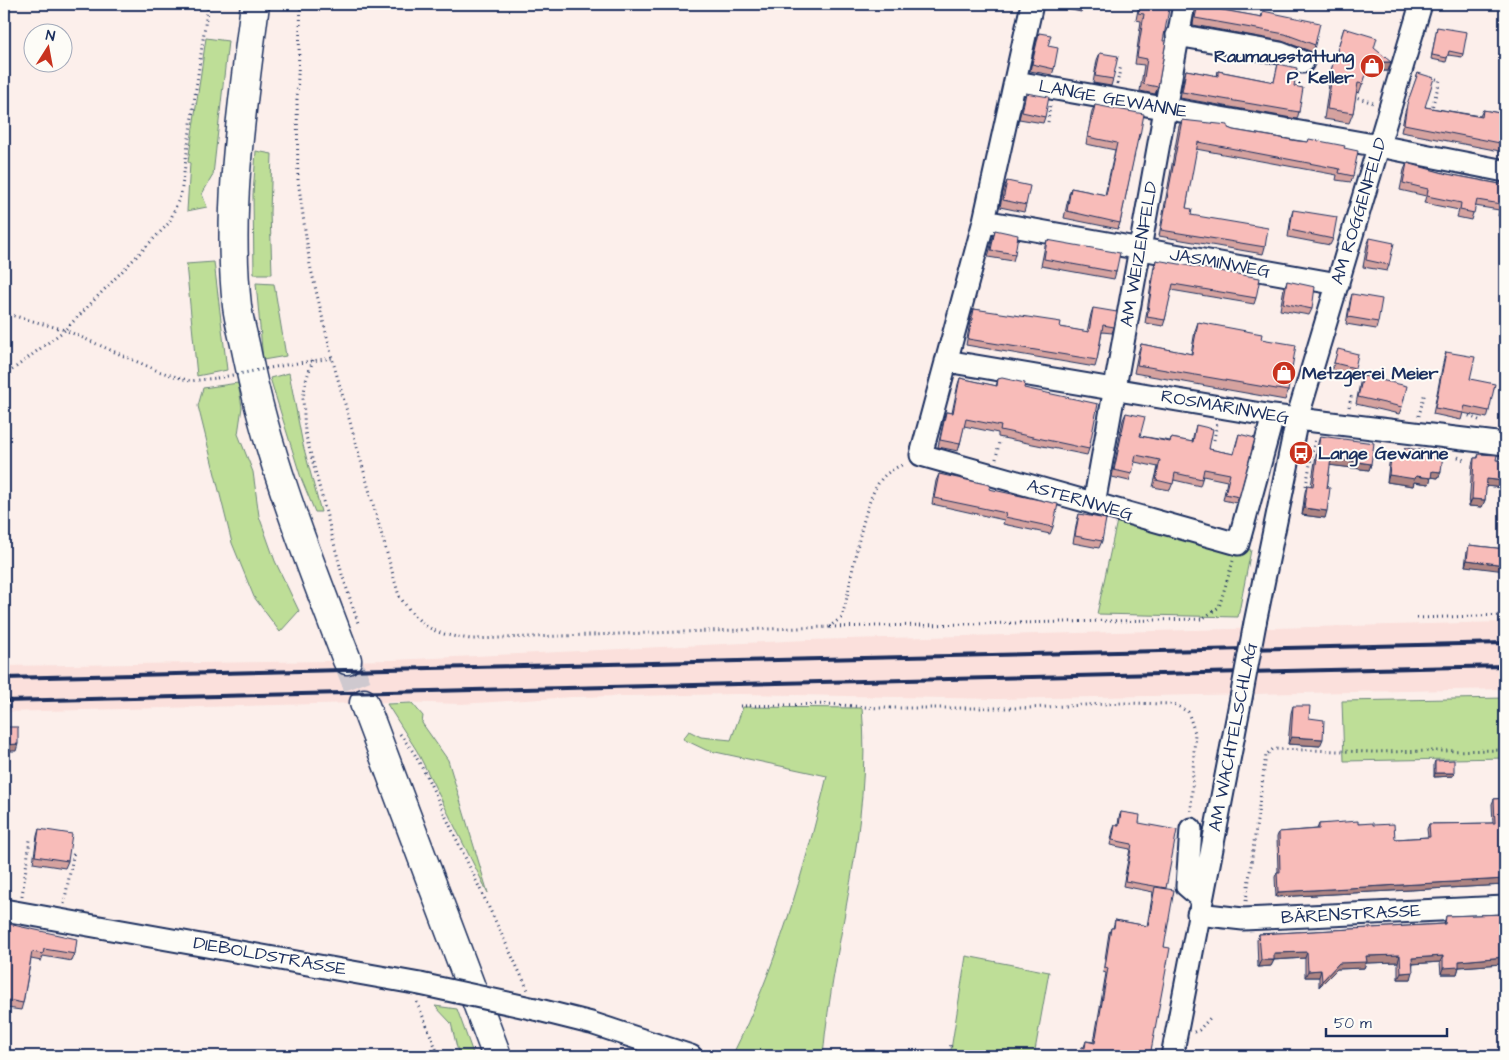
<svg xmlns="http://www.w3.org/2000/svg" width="1509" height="1060" font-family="'Architects Daughter',sans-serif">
	<rect width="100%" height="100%" fill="#fcefeb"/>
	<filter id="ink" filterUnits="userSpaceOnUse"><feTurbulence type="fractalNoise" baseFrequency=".02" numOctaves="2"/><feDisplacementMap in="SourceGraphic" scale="10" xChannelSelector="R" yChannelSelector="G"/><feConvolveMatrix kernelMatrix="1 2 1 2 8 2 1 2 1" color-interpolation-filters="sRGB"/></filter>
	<g filter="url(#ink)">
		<path fill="#fbe0dc" d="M 1505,622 L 1505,689 L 997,699 L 738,694 L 572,697 L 461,704 L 397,702 L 4,712 L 4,666 L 394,660 L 807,640 Z"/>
		<path fill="#bede97" stroke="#6c867a" d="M 206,38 L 228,41 L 213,175 L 202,194 L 207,207 L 187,211 L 190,163 L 188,162 Z
			M 256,151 L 272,154 L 270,212 L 272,274 L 254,274 L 253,195 Z
			M 214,262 L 227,370 L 197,376 L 186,264 Z
			M 256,283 L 274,284 L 286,356 L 263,360 Z
			M 289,373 L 303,445 L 321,512 L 315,512 L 301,478 L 270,378 Z
			M 238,383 L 242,407 L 238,434 L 253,472 L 259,516 L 275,561 L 299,611 L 280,632 L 254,597 L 232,543 L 198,406 L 203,388 Z
			M 1118,516 L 1251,550 L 1238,617 L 1097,614 Z
			M 1505,698 L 1505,758 L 1344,761 L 1342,701 Z
			M 412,703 L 423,716 L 422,723 L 448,760 L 488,893 L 417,751 L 387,704 Z
			M 743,707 L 862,708 C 873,826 833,939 823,1056 L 732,1056 C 776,968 804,872 827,776 L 706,750 L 683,739 L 689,731 L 701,737 L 731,740 Z
			M 966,956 L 1049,972 L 1034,1056 L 950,1056 Z
			M 435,1006 L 457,1009 L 474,1056 L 459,1056 L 451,1023 Z"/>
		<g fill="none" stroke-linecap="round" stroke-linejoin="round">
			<path stroke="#cfc9cf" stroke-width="28" stroke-dasharray="28 14" stroke-linecap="butt" d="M 347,660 L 364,703"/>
			<g stroke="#1b2f5e" stroke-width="25">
				<path id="minor" d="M 1032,4 L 984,221 L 921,455 L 1238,544 L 1273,416
					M 1177,35 L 1280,53 L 1303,62
					M 1016,82 L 1379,146 L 1505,171
					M 984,221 L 1338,284
					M 946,361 L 1273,416 L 1505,444
					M 1094,504 L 1184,4
					M 1255,623 L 1297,419 L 1421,4
					M 1191,829 L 1187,886 L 1201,898
					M 4,910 L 420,984
					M 1198,914 L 1243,919 L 1505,907
					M 535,1009 L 591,1023 L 691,1056
					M 1172,1056 L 1241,698"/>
			</g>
			<g stroke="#1b2f5e" stroke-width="31">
				<path id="major" d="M 255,4 C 243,103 226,206 237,306 C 239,322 244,338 247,354 C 268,459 309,560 347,660
					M 364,703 L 497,1056"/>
			</g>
			<path stroke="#1b2f5e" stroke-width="3" stroke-dasharray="1 4" stroke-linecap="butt" d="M 301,4 L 297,99 L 298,180 L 310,265 L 332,358 L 399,596 C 422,628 432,634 471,639 L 829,627 L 841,618 L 845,606 C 852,577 863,502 880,481 C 886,472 896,468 905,463
				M 1431,78 L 1440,80 L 1432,108
				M 1117,84 L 1121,65
				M 1353,96 L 1373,103
				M 1048,122 L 1050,105
				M 4,313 L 65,330 L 169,223 L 181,194 L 208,4
				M 313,360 L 306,380 L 303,398 L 305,432 L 342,574 L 358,623
				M 291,364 L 332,358
				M 4,376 L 65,330 L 158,371 L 190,381 L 217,378
				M 1349,407 L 1352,393
				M 1467,412 L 1467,415 L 1481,421
				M 1419,416 L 1425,392
				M 1214,440 L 1217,423
				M 1458,457 L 1466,461
				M 996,459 L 999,442
				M 1306,486 L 1315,438
				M 1417,618 L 1505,615
				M 830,627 L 1202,619 L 1219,607 L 1233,561
				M 740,706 L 828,704 L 878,708 L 1028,708 L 1122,703 L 1174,704 L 1188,712 L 1195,733 L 1191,811
				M 400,734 L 414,753 L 427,777 L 528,990
				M 22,896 L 30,840
				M 1246,901 L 1266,755 L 1273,749 L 1373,752 L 1505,750
				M 64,904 L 74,851
				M 417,1002 L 439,1056
				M 1194,1032 L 1199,1030 L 1210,1018
				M 948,1056 L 951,1045"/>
			<use href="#minor" stroke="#fdfcf7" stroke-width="21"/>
			<use href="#major" stroke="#fdfcf7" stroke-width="28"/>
			<path stroke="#1b2f5e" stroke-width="4" d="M 4,678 L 1505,643
				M 4,701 L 1505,666"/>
			<g stroke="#1b2f5e" stroke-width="25" stroke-linecap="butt">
				<path id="minor-bridge" d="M 1241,698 L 1255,623
					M 420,984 L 535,1009"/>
			</g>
			<path stroke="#1b2f5e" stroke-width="3" stroke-dasharray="1 4" stroke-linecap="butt" d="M 217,378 L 291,364"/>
			<use href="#minor-bridge" stroke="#fdfcf7" stroke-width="21"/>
		</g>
		<path fill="#d5a29f" stroke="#1b2f5e" d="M 1044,4 L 1083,4 L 1081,12 Z
			M 1139,4 L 1140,4 L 1163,41 L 1158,87 L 1155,94 L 1140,91 L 1144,65 L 1135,64 L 1141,21 L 1136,20 Z
			M 1196,4 L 1218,4 L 1217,9 L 1261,17 L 1263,11 L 1315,45 L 1313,52 L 1282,41 L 1193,25 Z
			M 1437,27 L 1463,54 L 1462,57 L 1448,55 L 1446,62 L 1431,59 Z
			M 1344,28 L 1374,48 L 1388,71 L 1367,71 L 1359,93 L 1356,92 L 1353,113 L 1349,123 L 1324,119 L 1329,84 L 1327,84 Z
			M 1039,33 L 1054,69 L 1052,75 L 1030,71 L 1037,39 Z
			M 1100,53 L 1113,79 L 1111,86 L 1093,83 L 1097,60 Z
			M 1278,64 L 1294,86 L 1299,112 L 1297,119 L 1180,98 L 1184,77 L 1186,70 L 1217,76 L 1218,71 L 1274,82 Z
			M 1418,73 L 1425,107 L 1480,116 L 1483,110 L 1505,114 L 1505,152 L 1401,132 L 1405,112 Z
			M 1026,93 L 1045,117 L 1043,123 L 1019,119 L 1024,100 Z
			M 1095,105 L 1140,135 L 1138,141 L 1137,141 L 1120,223 L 1118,229 L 1064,218 L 1069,194 L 1071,188 L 1105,195 L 1115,150 L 1086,144 L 1092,111 Z
			M 1182,120 L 1228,128 L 1233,130 L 1344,148 L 1353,176 L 1351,182 L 1336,180 L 1337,175 L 1196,149 L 1186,208 L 1191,215 L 1265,247 L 1263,254 L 1159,236 L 1179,126 Z
			M 1407,163 L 1447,174 L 1505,185 L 1505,217 L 1498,216 L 1499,210 L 1475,206 L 1471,220 L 1457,217 L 1459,210 L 1424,203 L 1426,196 L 1400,190 L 1404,170 Z
			M 1007,181 L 1026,205 L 1024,212 L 1000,207 L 1004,188 Z
			M 1293,210 L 1333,239 L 1330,245 L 1288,237 L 1291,217 Z
			M 995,230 L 1015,254 L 1013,261 L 988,257 L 993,237 Z
			M 1370,238 L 1389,265 L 1387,271 L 1363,267 L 1367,245 Z
			M 1047,240 L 1116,272 L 1114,279 L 1041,266 L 1045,246 Z
			M 1156,260 L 1256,298 L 1254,304 L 1171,290 L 1165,320 L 1163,326 L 1145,323 L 1154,266 Z
			M 1287,281 L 1312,309 L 1309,315 L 1280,310 L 1284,288 Z
			M 1352,294 L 1378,322 L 1376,329 L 1346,324 L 1350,301 Z
			M 1093,308 L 1114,327 L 1112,333 L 1102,332 L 1097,360 L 1095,367 L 966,345 L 971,316 L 974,309 L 1060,327 L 1087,332 L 1091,314 Z
			M 1198,322 L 1261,339 L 1288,391 L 1285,400 L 1134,373 L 1138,353 L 1141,344 L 1191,354 L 1195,331 Z
			M 1338,349 L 1355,368 L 1353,375 L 1332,370 Z
			M 1446,352 L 1489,411 L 1487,418 L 1463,413 L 1461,420 L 1433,414 L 1444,358 Z
			M 1363,376 L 1402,407 L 1399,414 L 1356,404 L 1360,383 Z
			M 960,378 L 996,386 L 998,379 L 1024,388 L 1089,449 L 1087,455 L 998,437 L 998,433 L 964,426 L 960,444 L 958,451 L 938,447 L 944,418 L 946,412 L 952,413 L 958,384 Z
			M 1126,413 L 1140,436 L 1170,441 L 1171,438 L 1192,442 L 1196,425 L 1209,449 L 1233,454 L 1239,434 L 1239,497 L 1236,503 L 1223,500 L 1227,481 L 1203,476 L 1200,486 L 1174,480 L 1170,490 L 1153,487 L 1158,467 L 1135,462 L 1129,481 L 1112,477 L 1123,420 Z
			M 1320,436 L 1371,464 L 1369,470 L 1330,465 L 1327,488 L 1325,518 L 1302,515 L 1305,492 L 1307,485 L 1311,486 L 1318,443 Z
			M 1405,448 L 1441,472 L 1438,478 L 1431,477 L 1429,484 L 1414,482 L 1413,486 L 1387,482 L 1389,464 L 1391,458 L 1402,459 Z
			M 1479,454 L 1496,460 L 1505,461 L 1505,488 L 1486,486 L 1485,500 L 1482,507 L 1469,506 L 1472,465 L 1474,458 L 1477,458 Z
			M 939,474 L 989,489 L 1053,527 L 1050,534 L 1003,524 L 1004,520 L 932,504 L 936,481 Z
			M 1079,514 L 1102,541 L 1099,548 L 1073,543 L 1077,521 Z
			M 1469,545 L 1505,549 L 1465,566 L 1467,551 Z
			M 1293,706 L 1309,718 L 1320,746 L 1288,744 L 1291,713 Z
			M 1435,761 L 1454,773 L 1453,776 L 1434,777 L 1434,764 Z
			M 1505,798 L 1505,885 L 1276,897 L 1275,877 L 1277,872 L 1278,872 L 1277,837 L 1279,832 L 1317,829 L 1319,824 L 1358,824 L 1373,825 L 1395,839 L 1428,837 L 1427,829 L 1429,824 L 1493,823 L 1492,804 L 1494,799 Z
			M 1121,812 L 1139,823 L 1166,889 L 1164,947 L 1150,1056 L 1079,1056 L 1082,1047 L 1084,1047 L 1086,1041 L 1094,1042 L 1106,973 L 1103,972 L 1109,933 L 1111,928 L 1113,928 L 1115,920 L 1147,926 L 1153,892 L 1123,886 L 1130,849 L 1110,845 L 1113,830 L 1115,825 L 1118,825 L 1119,817 Z
			M 39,829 L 68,861 L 65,868 L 33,863 L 37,836 Z
			M 1505,914 L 1505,949 L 1504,949 L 1502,964 L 1459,967 L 1457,974 L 1441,974 L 1440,962 L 1413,964 L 1411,979 L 1398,979 L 1398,962 L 1366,963 L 1364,968 L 1337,969 L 1319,987 L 1319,977 L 1305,977 L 1305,958 L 1274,960 L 1271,966 L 1258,967 L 1257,940 L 1259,934 L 1444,924 L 1446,916 Z
			M 4,923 L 75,954 L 72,961 L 43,956 L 41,961 L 31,959 L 23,1003 L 21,1010 L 7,1008 Z"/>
		<path fill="#ae8482" stroke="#1b2f5e" d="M 1370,62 L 1391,62 L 1388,71 L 1366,71 Z
			M 1331,458 L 1371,464 L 1369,470 L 1328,465 Z
			M 1432,471 L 1441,472 L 1438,478 L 1430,477 Z
			M 1389,475 L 1416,476 L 1431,478 L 1429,484 L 1414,482 L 1413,486 L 1387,482 Z
			M 1487,479 L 1505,481 L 1505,488 L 1484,486 Z
			M 1472,499 L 1485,500 L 1482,507 L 1469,506 Z
			M 1304,508 L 1327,511 L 1325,518 L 1302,515 Z
			M 1467,560 L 1505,565 L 1505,571 L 1465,566 Z
			M 1291,737 L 1323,739 L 1320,746 L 1288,744 Z
			M 18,744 L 16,751 L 4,751 L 4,745 Z
			M 1435,773 L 1454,773 L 1453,776 L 1434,777 Z
			M 1505,879 L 1505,885 L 1276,897 L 1278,892 Z
			M 1307,952 L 1305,958 L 1271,960 L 1274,953 Z
			M 1400,955 L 1398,962 L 1366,963 L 1364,968 L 1337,969 L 1319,987 L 1322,981 L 1339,963 L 1366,956 Z
			M 1443,956 L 1440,962 L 1410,964 L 1412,958 Z
			M 1505,957 L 1502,964 L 1459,967 L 1457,974 L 1441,974 L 1443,968 L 1459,961 Z
			M 1261,960 L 1274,960 L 1271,966 L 1258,967 Z
			M 1321,970 L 1319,977 L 1305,977 L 1308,971 Z
			M 1413,972 L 1411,979 L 1398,979 L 1401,973 Z"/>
		<path fill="#f8bcb9" stroke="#1b2f5e" d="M 1070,4 L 1083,4 L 1083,7 Z
			M 1140,4 L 1170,4 L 1163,41 L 1166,41 L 1158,87 L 1143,84 L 1147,59 L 1137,57 L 1144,14 L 1138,13 Z
			M 1198,4 L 1218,4 L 1217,9 L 1262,17 L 1263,11 L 1320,23 L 1315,45 L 1285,34 L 1195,18 Z
			M 1437,27 L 1467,32 L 1463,54 L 1449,51 L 1447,58 L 1432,55 Z
			M 1344,28 L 1377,38 L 1374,48 L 1391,62 L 1370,62 L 1363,84 L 1358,83 L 1353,113 L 1327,109 L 1332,75 L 1330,74 Z
			M 1039,33 L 1051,35 L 1048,46 L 1058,48 L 1054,69 L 1032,64 Z
			M 1100,53 L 1118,56 L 1113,79 L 1095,76 Z
			M 1278,64 L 1297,68 L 1294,86 L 1303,88 L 1299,112 L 1182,92 L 1186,70 L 1218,76 L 1218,71 L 1274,82 Z
			M 1418,73 L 1434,78 L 1425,107 L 1482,117 L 1483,110 L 1505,114 L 1505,144 L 1404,124 L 1407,104 Z
			M 1026,93 L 1049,97 L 1045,117 L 1022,112 Z
			M 1095,105 L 1144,114 L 1140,135 L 1139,134 L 1120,223 L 1067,211 L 1071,188 L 1106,195 L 1117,143 L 1088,137 Z
			M 1182,120 L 1228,125 L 1228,128 L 1233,130 L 1298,141 L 1308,142 L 1309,139 L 1345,146 L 1344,148 L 1358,151 L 1353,176 L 1339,173 L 1340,169 L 1198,142 L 1186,208 L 1192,209 L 1191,215 L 1268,228 L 1265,247 L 1161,230 Z
			M 1407,163 L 1447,174 L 1505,185 L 1505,210 L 1500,209 L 1501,204 L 1477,200 L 1474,213 L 1460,210 L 1461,203 L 1427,196 L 1428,189 L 1403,183 Z
			M 1007,181 L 1030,186 L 1026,205 L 1003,200 Z
			M 1293,210 L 1337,217 L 1333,239 L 1290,230 Z
			M 995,230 L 1018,235 L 1015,254 L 991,250 Z
			M 1370,238 L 1394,243 L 1389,265 L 1366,260 Z
			M 1047,240 L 1120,253 L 1116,272 L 1044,259 Z
			M 1156,260 L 1260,278 L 1256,298 L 1173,284 L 1165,320 L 1147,317 Z
			M 1287,281 L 1315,287 L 1312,309 L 1283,303 Z
			M 1352,294 L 1382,299 L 1378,322 L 1348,317 Z
			M 1093,308 L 1117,312 L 1114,327 L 1103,325 L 1097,360 L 968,339 L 974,309 L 1061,322 L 1060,327 L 1089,332 Z
			M 1198,322 L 1262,334 L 1261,339 L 1296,345 L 1288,391 L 1137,365 L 1141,344 L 1192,354 Z
			M 1338,349 L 1358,354 L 1355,368 L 1334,363 Z
			M 1446,352 L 1475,357 L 1470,379 L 1495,384 L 1489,411 L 1465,406 L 1463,413 L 1435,408 Z
			M 1363,376 L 1407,386 L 1402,407 L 1358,397 Z
			M 960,378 L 997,386 L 998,379 L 1002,378 L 1025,383 L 1024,388 L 1098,404 L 1089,449 L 1000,430 L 1001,426 L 966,419 L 960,444 L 940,440 L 946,412 L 953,413 Z
			M 1126,413 L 1145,417 L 1140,436 L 1170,442 L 1171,438 L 1193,442 L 1196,425 L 1213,429 L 1209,449 L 1234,454 L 1239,434 L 1255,438 L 1239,497 L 1225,494 L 1230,474 L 1204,469 L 1202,479 L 1175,473 L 1173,484 L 1156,480 L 1160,460 L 1136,455 L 1132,474 L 1114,470 Z
			M 1320,436 L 1374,443 L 1371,464 L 1331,458 L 1327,488 L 1330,488 L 1327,511 L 1304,508 L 1307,485 L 1313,486 Z
			M 1405,448 L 1443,453 L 1441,472 L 1432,471 L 1431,478 L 1416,476 L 1415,479 L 1389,475 L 1391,458 L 1403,459 Z
			M 1479,454 L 1497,455 L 1496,460 L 1505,461 L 1505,481 L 1487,479 L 1485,500 L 1472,499 L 1474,458 L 1478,458 Z
			M 939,474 L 990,485 L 989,489 L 1058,504 L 1053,527 L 1005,517 L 1006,513 L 934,498 Z
			M 1079,514 L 1106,519 L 1102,541 L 1075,536 Z
			M 1469,545 L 1505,549 L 1505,565 L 1467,560 Z
			M 1293,706 L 1310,706 L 1309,718 L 1324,720 L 1323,739 L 1291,737 Z
			M 4,727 L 18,727 L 18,744 L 4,745 Z
			M 1454,760 L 1454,773 L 1435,773 L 1435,761 Z
			M 1505,798 L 1505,879 L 1278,892 L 1277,872 L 1280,872 L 1279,832 L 1319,829 L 1319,824 L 1358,821 L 1358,824 L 1373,823 L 1373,825 L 1394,824 L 1395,839 L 1430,837 L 1429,824 L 1495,823 L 1494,799 Z
			M 1121,812 L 1140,815 L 1139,823 L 1177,830 L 1166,888 L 1125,881 L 1132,844 L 1112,840 L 1115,825 L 1119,825 Z
			M 39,829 L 72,834 L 68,861 L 35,856 Z
			M 1155,887 L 1174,890 L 1164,947 L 1170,948 L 1150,1056 L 1080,1056 L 1082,1047 L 1085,1048 L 1086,1041 L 1095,1043 L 1108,968 L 1105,967 L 1111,928 L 1114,928 L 1115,920 L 1148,926 Z
			M 1505,914 L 1505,943 L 1504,943 L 1505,957 L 1459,961 L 1459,967 L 1443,968 L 1443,956 L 1412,958 L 1413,972 L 1401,973 L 1400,955 L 1366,956 L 1367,962 L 1339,963 L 1322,981 L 1321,970 L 1308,971 L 1307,952 L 1274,953 L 1274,960 L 1261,960 L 1259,934 L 1445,924 L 1446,916 Z
			M 4,923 L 77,939 L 75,954 L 44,949 L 43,954 L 32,952 L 23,1003 L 8,1000 L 4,1025 Z"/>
	</g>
	<defs>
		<g id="shop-disc" transform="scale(1.25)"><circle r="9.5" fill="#c8321e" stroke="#fdfcf7"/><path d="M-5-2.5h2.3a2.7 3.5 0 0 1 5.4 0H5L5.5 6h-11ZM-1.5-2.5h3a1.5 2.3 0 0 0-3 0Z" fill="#fff"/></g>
		<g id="bus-disc" transform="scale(1.25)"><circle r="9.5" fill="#c8321e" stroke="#fdfcf7"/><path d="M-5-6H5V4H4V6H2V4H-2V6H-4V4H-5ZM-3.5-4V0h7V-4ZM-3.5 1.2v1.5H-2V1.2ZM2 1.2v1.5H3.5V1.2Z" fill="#fff"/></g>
	</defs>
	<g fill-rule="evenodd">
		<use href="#shop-disc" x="1372" y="66"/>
		<use href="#shop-disc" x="1284" y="373"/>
		<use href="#bus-disc" x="1301" y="453"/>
	</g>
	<g text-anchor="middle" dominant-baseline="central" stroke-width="4" stroke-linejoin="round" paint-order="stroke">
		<g font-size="18" font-weight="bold" fill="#1b2f5e" stroke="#fdfcf7" text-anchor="start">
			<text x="1354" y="56" text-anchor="end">Raumausstattung<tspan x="1354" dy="21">P. Keller</tspan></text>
			<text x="1302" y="373">Metzgerei Meier</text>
			<text x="1318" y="453">Lange Gewanne</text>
		</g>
		<g font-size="18" fill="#1b2f5e" stroke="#fdfcf7">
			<text transform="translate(1113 99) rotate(10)">LANGE GEWANNE</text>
			<text transform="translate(1359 211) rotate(-73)">AM ROGGENFELD</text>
			<text transform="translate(1139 254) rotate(-80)">AM WEIZENFELD</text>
			<text transform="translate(1220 263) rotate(10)">JASMINWEG</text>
			<text transform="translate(1225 407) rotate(10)">ROSMARINWEG</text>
			<text transform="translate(1080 500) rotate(16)">ASTERNWEG</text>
			<text transform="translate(1233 737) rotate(-79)">AM WACHTELSCHLAG</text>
			<text transform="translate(1351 914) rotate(-3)">BÄRENSTRASSE</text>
			<text transform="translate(270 956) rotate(10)">DIEBOLDSTRASSE</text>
		</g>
	</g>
	<rect width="1509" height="1060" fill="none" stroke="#fdfcf7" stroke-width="20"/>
	<rect x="10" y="10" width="1489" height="1040" fill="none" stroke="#1b2f5e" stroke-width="2" filter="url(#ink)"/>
	<g transform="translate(48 48) rotate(11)"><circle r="24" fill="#fdfcf7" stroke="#a3aaba"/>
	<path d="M0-4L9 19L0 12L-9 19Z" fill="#c8321e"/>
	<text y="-8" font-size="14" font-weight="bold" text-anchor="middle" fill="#1b2f5e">N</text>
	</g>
	<path d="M1326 1028v8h121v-8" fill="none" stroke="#1b2f5e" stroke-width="2.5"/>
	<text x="1334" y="1028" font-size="15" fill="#1b2f5e" stroke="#fdfcf7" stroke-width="4" paint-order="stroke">50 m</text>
</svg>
